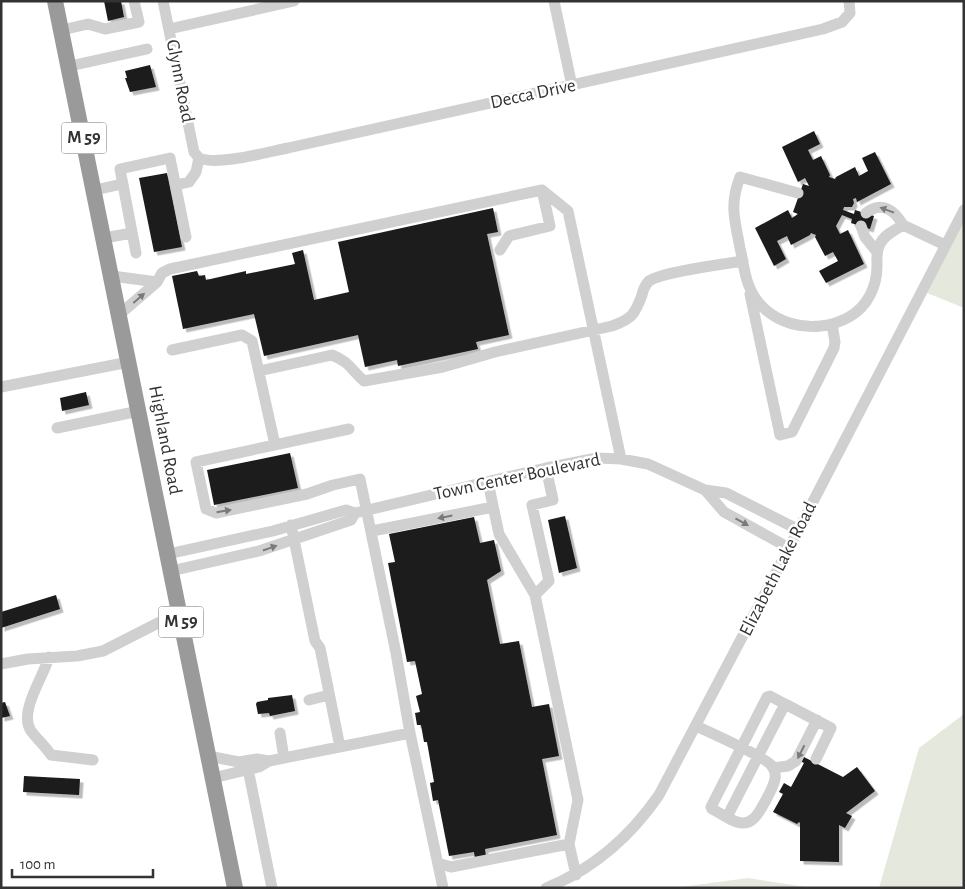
<svg xmlns="http://www.w3.org/2000/svg" width="965" height="889" font-family="'Alegreya Sans',sans-serif">
	<defs>
		<filter id="shadow"><feDropShadow dx="3.5" dy="3.5" stdDeviation="0" flood-color="#0004"/></filter>
	</defs>
	<rect width="100%" height="100%" fill="#fff"/>
	<path fill="#e5e9dd" d="M 964,221 L 964,308 L 927,293 Z
		M 964,714 L 964,888 L 879,888 L 919,748 Z
		M 748,878 L 812,888 L 673,888 Z"/>
	<path fill="#1a1a1a" filter="url(#shadow)" d="M 104,1 L 121,1 L 124,17 L 108,21 Z
		M 150,65 L 156,87 L 130,92 L 125,78 L 127,78 L 125,71 Z
		M 814,131 L 820,144 L 808,150 L 813,160 L 821,156 L 830,175 L 829,177 L 835,179 L 836,177 L 855,167 L 859,176 L 868,171 L 862,158 L 875,152 L 891,184 L 857,202 L 856,198 L 853,199 L 854,203 L 852,207 L 844,207 L 843,210 L 854,214 L 855,210 L 874,216 L 870,229 L 851,223 L 852,219 L 842,215 L 836,226 L 840,234 L 848,230 L 864,264 L 826,283 L 819,271 L 838,261 L 833,252 L 825,256 L 815,237 L 816,235 L 811,233 L 810,235 L 791,245 L 787,236 L 777,241 L 786,259 L 774,266 L 755,228 L 788,210 L 792,218 L 798,214 L 793,212 L 803,184 L 809,186 L 805,178 L 798,182 L 782,147 Z
		M 167,173 L 182,247 L 154,252 L 139,178 Z
		M 493,208 L 498,232 L 487,234 L 509,335 L 476,342 L 478,349 L 398,366 L 397,360 L 365,367 L 358,335 L 264,356 L 254,314 L 183,329 L 172,276 L 197,271 L 199,276 L 205,275 L 206,280 L 246,271 L 246,274 L 295,264 L 292,253 L 303,250 L 314,300 L 349,292 L 338,242 Z
		M 86,392 L 89,405 L 62,411 L 60,398 Z
		M 290,453 L 298,488 L 214,505 L 207,470 Z
		M 565,516 L 577,568 L 559,573 L 548,520 Z
		M 474,517 L 480,543 L 494,540 L 501,571 L 487,580 L 500,644 L 519,641 L 532,707 L 549,704 L 559,756 L 542,759 L 557,835 L 485,849 L 486,857 L 475,859 L 474,852 L 449,856 L 438,800 L 433,801 L 430,783 L 434,782 L 427,742 L 424,742 L 421,725 L 417,725 L 415,713 L 420,712 L 416,696 L 422,694 L 415,661 L 407,662 L 388,563 L 395,562 L 389,534 Z
		M 56,595 L 60,609 L 1,628 L 1,612 Z
		M 292,695 L 295,711 L 270,716 L 269,713 L 258,714 L 256,704 L 257,702 L 268,700 L 268,698 Z
		M 5,702 L 10,716 L 1,718 L 1,703 Z
		M 802,756 L 843,777 L 857,767 L 875,791 L 846,813 L 852,816 L 845,828 L 839,825 L 839,862 L 800,861 L 800,823 L 799,822 L 797,824 L 773,812 L 783,794 L 779,792 L 784,783 L 791,787 L 804,763 L 800,761 Z
		M 24,776 L 80,779 L 79,795 L 23,792 Z"/>
	<g fill="none" stroke-linecap="round" stroke-linejoin="round">
		<path stroke="#d0d0d0" stroke-width="11" d="M 163,1 L 194,152 L 199,158
			M 554,1 L 572,86
			M 169,29 L 294,1
			M 62,30 L 88,24 L 105,29 L 139,22 L 134,1
			M 70,66 L 147,49
			M 199,158 C 218,166 267,152 288,148 L 823,29 L 842,22 L 850,13 L 849,1
			M 176,185 L 189,182 L 196,172 L 199,158
			M 95,190 L 122,184
			M 798,193 L 740,177 C 729,206 735,220 740,248 C 743,260 744,274 749,286 C 764,325 814,337 849,317 C 867,307 877,287 877,266 C 877,259 876,251 880,244 C 884,235 895,230 903,225 L 945,245
			M 866,213 C 882,200 895,211 903,225
			M 861,226 L 865,237 L 877,252
			M 104,238 L 132,233
			M 500,250 L 509,236 L 550,226 L 542,190
			M 136,253 L 120,169 L 170,158 L 186,237
			M 112,276 L 157,282
			M 750,294 L 780,435 L 792,432 L 834,348 L 835,342 L 832,324
			M 120,314 L 157,282 L 162,273 L 170,269 L 542,190 L 568,211 L 621,459
			M 172,350 L 242,335 L 252,341 L 275,445
			M 259,371 L 332,355 C 350,362 351,370 364,381 L 443,367 L 495,352 L 612,326 C 632,319 635,314 642,295 C 643,290 646,284 649,281 C 661,272 725,264 743,261
			M 1,387 L 129,362
			M 57,428 L 139,411
			M 349,429 L 196,462 L 206,509 L 216,513 L 307,494 L 333,485 L 360,479 L 396,653 L 410,733
			M 488,482 L 499,534 L 535,595 L 578,800 L 569,844
			M 705,490 L 724,512 L 789,548
			M 291,525 L 315,641 L 320,648 L 340,747
			M 372,531 L 493,507
			M 168,554 L 273,531 L 346,510 L 355,513 L 546,468 L 597,458 L 621,459 L 648,464 L 705,490 L 726,493 L 799,530
			M 171,571 L 259,551 L 351,520 L 355,513
			M 535,595 L 549,581 L 532,505 L 553,500 L 546,468
			M 49,657 C 44,676 18,712 31,731 C 37,739 45,746 51,755 L 93,760
			M 1,664 L 28,659 L 77,656 L 103,651 L 158,623 L 180,615
			M 309,700 L 329,695
			M 785,704 L 831,728 L 816,759
			M 696,726 C 709,732 765,757 771,765 C 774,768 776,774 775,779 C 774,786 759,815 753,819 C 751,821 747,823 743,823 C 733,823 721,813 712,809 L 711,807 L 767,697 L 770,696 L 785,704 L 727,817
			M 280,733 L 284,758
			M 208,756 L 239,762 L 257,759 L 269,761
			M 773,768 L 788,766 L 796,761 L 817,720
			M 248,769 L 272,888
			M 213,778 L 259,767 L 269,761 L 410,733 L 443,888
			M 438,863 L 451,867 L 569,844 L 576,875
			M 546,888 C 594,869 630,837 659,795 L 789,548 L 964,210"/>
		<path stroke="#9a9a9a" stroke-width="16" d="M 55,1 L 235,888"/>
	</g>
	<defs><path id="oneway-solid" d="M-6-.8H1V-3.2L6.5 0L1 3.2V.8H-6Z" transform="scale(1.25)"/></defs>
	<g fill="#7a7a7a">
		<use href="#oneway-solid" transform="translate(887 210) rotate(-160)"/>
		<use href="#oneway-solid" transform="translate(139 298) rotate(-41)"/>
		<use href="#oneway-solid" transform="translate(224 511) rotate(-9)"/>
		<use href="#oneway-solid" transform="translate(445 517) rotate(169)"/>
		<use href="#oneway-solid" transform="translate(742 522) rotate(29)"/>
		<use href="#oneway-solid" transform="translate(270 548) rotate(-19)"/>
		<use href="#oneway-solid" transform="translate(801 752) rotate(117)"/>
	</g>
	<g text-anchor="middle" dominant-baseline="central" stroke-width="5" stroke-linejoin="round" paint-order="stroke">
		<g fill="#fff" stroke="#707070" stroke-width="1">
			<rect x="61.5" y="122.5" width="45" height="31" rx="4"/>
			<rect x="158.5" y="606.5" width="45" height="31" rx="4"/>
		</g>
		<g font-size="18" font-weight="bold" fill="#333">
			<text x="84" y="138">M 59</text>
			<text x="181" y="622">M 59</text>
		</g>
		<g font-size="19" fill="#333" stroke="#fff">
			<text transform="translate(180 81) rotate(79)">Glynn Road</text>
			<text transform="translate(533 94) rotate(-12)">Decca Drive</text>
			<text transform="translate(165 440) rotate(79)">Highland Road</text>
			<text transform="translate(517 477) rotate(-12)">Town Center Boulevard</text>
			<text transform="translate(778 569) rotate(-63)">Elizabeth Lake Road</text>
		</g>
	</g>
	<rect width="965" height="889" fill="none" stroke="#333333" stroke-width="5"/>
	<path d="M12 869v8h141v-8" fill="none" stroke="#333333" stroke-width="2.5"/>
	<text x="20" y="869" font-size="15" fill="#333333" stroke="#ffffff" stroke-width="4" paint-order="stroke">100 m</text>
</svg>
